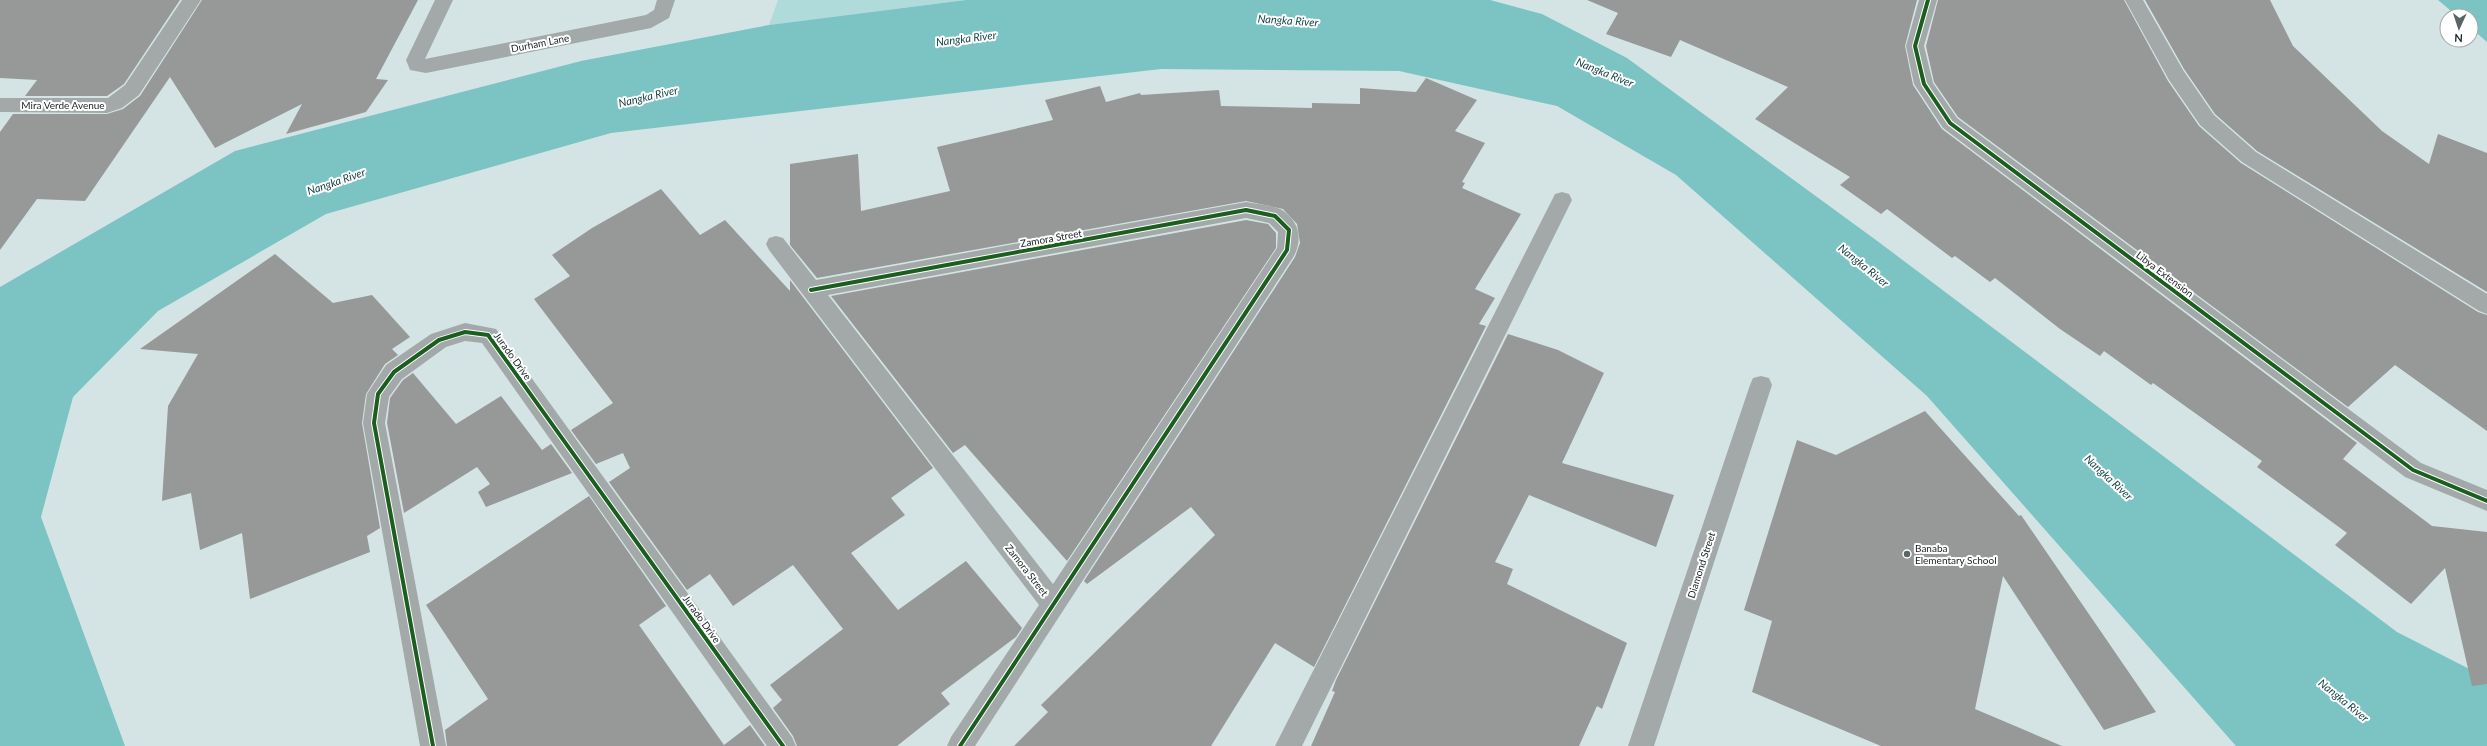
<svg xmlns="http://www.w3.org/2000/svg" width="2487" height="746" font-family="Lato,sans-serif">
	<rect width="100%" height="100%" fill="#d4e4e4"/>
	<path fill="#b0dbdb" d="M 778,0 L 966,0 L 769,25 Z"/>
	<path fill="#7cc4c4" d="M 966,0 L 1490,0 L 1542,14 L 1627,58 L 1880,243 L 2397,632 L 2487,678 L 2487,746 L 2236,746 L 1927,396 L 1676,175 L 1557,106 L 1399,71 L 1161,69 L 611,133 L 326,214 L 158,311 L 73,397 L 41,517 L 125,746 L 0,746 L 0,287 L 235,151 L 581,61 L 769,25 Z
		M 2438,0 L 2487,0 L 2487,42 L 2471,28 L 2471,16 L 2457,16 Z"/>
	<path fill="#969998" d="M 0,0 L 180,0 L 124,84 L 107,96 L 25,96 L 37,80 L 0,78 Z
		M 202,0 L 418,0 L 376,79 L 388,80 L 366,112 L 286,134 L 302,104 L 215,148 L 170,77 L 85,201 L 37,199 L 0,250 L 0,132 L 13,114 L 107,114 L 123,109 L 140,96 Z
		M 1587,0 L 1917,0 L 1905,46 L 1913,85 L 1942,129 L 2357,443 L 2343,459 L 2432,526 L 2487,532 L 2487,684 L 2472,686 L 2445,568 L 2411,604 L 2335,545 L 2347,533 L 2257,467 L 2262,461 L 2153,383 L 2151,385 L 2104,351 L 2100,356 L 2060,329 L 1995,278 L 1990,282 L 1955,256 L 1952,258 L 1887,209 L 1881,214 L 1840,185 L 1850,177 L 1755,119 L 1788,87 L 1680,40 L 1671,57 L 1606,34 L 1618,13 Z
		M 1938,0 L 2124,0 L 2168,81 L 2199,126 L 2241,163 L 2478,312 L 2487,315 L 2487,431 L 2395,365 L 2348,407 L 1958,117 L 1934,82 L 1926,46 Z
		M 2145,0 L 2270,0 L 2293,46 L 2382,131 L 2429,164 L 2438,134 L 2487,153 L 2487,292 L 2257,151 L 2215,114 L 2184,69 Z
		M 1426,78 L 1477,100 L 1455,131 L 1485,143 L 1462,182 L 1465,183 L 1462,188 L 1521,214 L 1475,289 L 1495,298 L 1479,324 L 1486,326 L 1314,667 L 1275,643 L 1211,746 L 1014,746 L 1048,712 L 1041,705 L 1215,535 L 1191,507 L 1087,584 L 1084,581 L 1295,257 L 1300,243 L 1297,224 L 1283,209 L 1246,201 L 817,278 L 790,245 L 790,164 L 858,154 L 861,211 L 950,191 L 937,147 L 1053,120 L 1045,100 L 1100,86 L 1106,102 L 1140,93 L 1141,95 L 1219,90 L 1221,106 L 1312,108 L 1312,103 L 1360,104 L 1360,88 L 1416,92 Z
		M 661,189 L 700,235 L 725,220 L 790,291 L 790,280 L 933,468 L 891,498 L 905,515 L 851,553 L 898,610 L 966,561 L 1022,628 L 1016,637 L 941,693 L 950,704 L 897,746 L 797,746 L 793,736 L 773,708 L 782,700 L 770,685 L 843,629 L 793,565 L 733,606 L 710,574 L 687,590 L 609,482 L 630,468 L 623,453 L 596,464 L 571,430 L 613,403 L 534,299 L 570,276 L 552,255 L 592,228 Z
		M 1246,220 L 1268,224 L 1276,233 L 1276,248 L 1067,561 L 965,445 L 953,453 L 831,296 Z
		M 275,254 L 333,303 L 372,295 L 410,337 L 392,349 L 398,355 L 385,364 L 366,394 L 362,423 L 380,528 L 367,536 L 370,552 L 250,599 L 242,533 L 200,550 L 191,493 L 162,501 L 168,406 L 198,354 L 140,349 Z
		M 1508,334 L 1558,350 L 1604,373 L 1562,463 L 1674,495 L 1656,547 L 1529,495 L 1495,562 L 1513,569 L 1507,584 L 1627,643 L 1602,709 L 1597,706 L 1579,746 L 1311,746 L 1335,692 L 1332,691 L 1336,680 Z
		M 413,373 L 456,424 L 501,396 L 542,450 L 551,444 L 572,473 L 486,507 L 478,492 L 490,484 L 477,467 L 404,513 L 387,423 L 390,398 L 403,380 Z
		M 1925,411 L 2019,516 L 2021,515 L 2156,712 L 2104,730 L 2003,576 L 1975,709 L 2062,746 L 1881,746 L 1752,692 L 1772,621 L 1744,610 L 1797,440 L 1836,455 Z
		M 589,496 L 666,606 L 639,625 L 724,745 L 750,725 L 765,746 L 447,746 L 445,730 L 488,699 L 426,605 Z"/>
	<g fill="none" stroke-linecap="round" stroke-linejoin="round">
		<path fill="#a3a9a9" fill-rule="evenodd" d="M 182,0 L 201,0 L 139,95 L 122,108 L 107,113 L 0,112 L 0,98 L 108,98 L 125,85 Z
			M 435,0 L 453,0 L 425,59 L 646,15 L 654,10 L 657,0 L 675,0 L 669,18 L 651,28 L 426,73 L 410,70 L 406,60 Z
			M 1919,0 L 1937,0 L 1924,46 L 1933,83 L 1957,118 L 2421,463 L 2487,490 L 2487,511 L 2405,477 L 1943,128 L 1914,84 L 1906,46 Z
			M 2125,0 L 2143,0 L 2183,70 L 2214,115 L 2256,152 L 2487,294 L 2487,314 L 2479,311 L 2242,162 L 2200,125 L 2169,80 Z
			M 1562,192 L 1569,194 L 1572,200 L 1302,746 L 1275,746 L 1552,200 L 1555,194 Z
			M 1246,202 C 1257,204 1273,205 1282,210 C 1299,221 1303,239 1294,256 L 975,746 L 947,746 L 951,737 L 1039,605 L 769,250 L 766,244 L 769,238 L 776,236 L 783,238 L 816,280 ZM 1246,218 L 1269,223 L 1278,232 L 1277,248 L 1053,584 L 828,295 Z
			M 465,323 L 496,329 L 792,737 L 796,746 L 767,746 L 482,343 L 465,341 L 446,347 L 402,379 L 389,397 L 385,423 L 446,746 L 420,746 L 363,423 L 367,394 L 386,365 L 431,334 Z
			M 1761,376 L 1769,378 L 1772,385 L 1654,746 L 1628,746 L 1750,385 L 1753,378 Z"/>
		<g stroke="#fff" stroke-width="6">
			<path id="cycleway" d="M 1928,0 L 1915,46 L 1924,84 L 1950,123 L 2413,470 L 2487,501
				M 811,290 L 1246,210 L 1275,216 L 1289,230 L 1287,250 L 960,746
				M 433,746 L 374,423 L 378,394 L 394,372 L 439,340 L 465,332 L 488,335 L 783,746"/>
		</g>
		<use href="#cycleway" stroke="#1b5e20" stroke-width="4"/>
	</g>
	<circle fill="#5a6666" stroke="#fff" stroke-width="1.5" cx="1907" cy="554" r="4"/>
	<g text-anchor="middle" dominant-baseline="central" stroke-width="4" stroke-linejoin="round" paint-order="stroke">
		<g font-size="10" fill="#182222" stroke="#fff">
			<text transform="translate(540 43) rotate(-11)">Durham Lane</text>
			<text x="63" y="105">Mira Verde Avenue</text>
			<text transform="translate(1051 238) rotate(-10)">Zamora Street</text>
			<text transform="translate(2165 274) rotate(37)">Libya Extension</text>
			<text transform="translate(513 356) rotate(54)">Jurado Drive</text>
			<text transform="translate(1701 565) rotate(-72)">Diamond Street</text>
			<text transform="translate(1027 570) rotate(52)">Zamora Street</text>
			<text transform="translate(702 619) rotate(54)">Jurado Drive</text>
		</g>
		<g font-size="10" fill="#182222" stroke="#fff" text-anchor="start">
			<text x="1915" y="548">Banaba<tspan x="1915" dy="12">Elementary School</tspan></text>
		</g>
		<g font-size="11" font-style="italic" fill="#194545" stroke="#fff">
			<text transform="translate(1288 20) rotate(4)">Nangka River</text>
			<text transform="translate(966 38) rotate(-7)">Nangka River</text>
			<text transform="translate(1605 72) rotate(22)">Nangka River</text>
			<text transform="translate(648 96) rotate(-13)">Nangka River</text>
			<text transform="translate(336 181) rotate(-19)">Nangka River</text>
			<text transform="translate(1864 265) rotate(39)">Nangka River</text>
			<text transform="translate(2109 477) rotate(43)">Nangka River</text>
			<text transform="translate(2344 700) rotate(39)">Nangka River</text>
		</g>
	</g>
	<g transform="translate(2459 28) rotate(183)"><circle r="19" fill="#ffffff" stroke="#a3a7a7"/>
	<path d="M0-3L7 15L0 10L-7 15Z" fill="#5a6666"/>
	<text y="-6" font-size="11" font-weight="bold" text-anchor="middle" fill="#182222">N</text>
	</g>
</svg>
